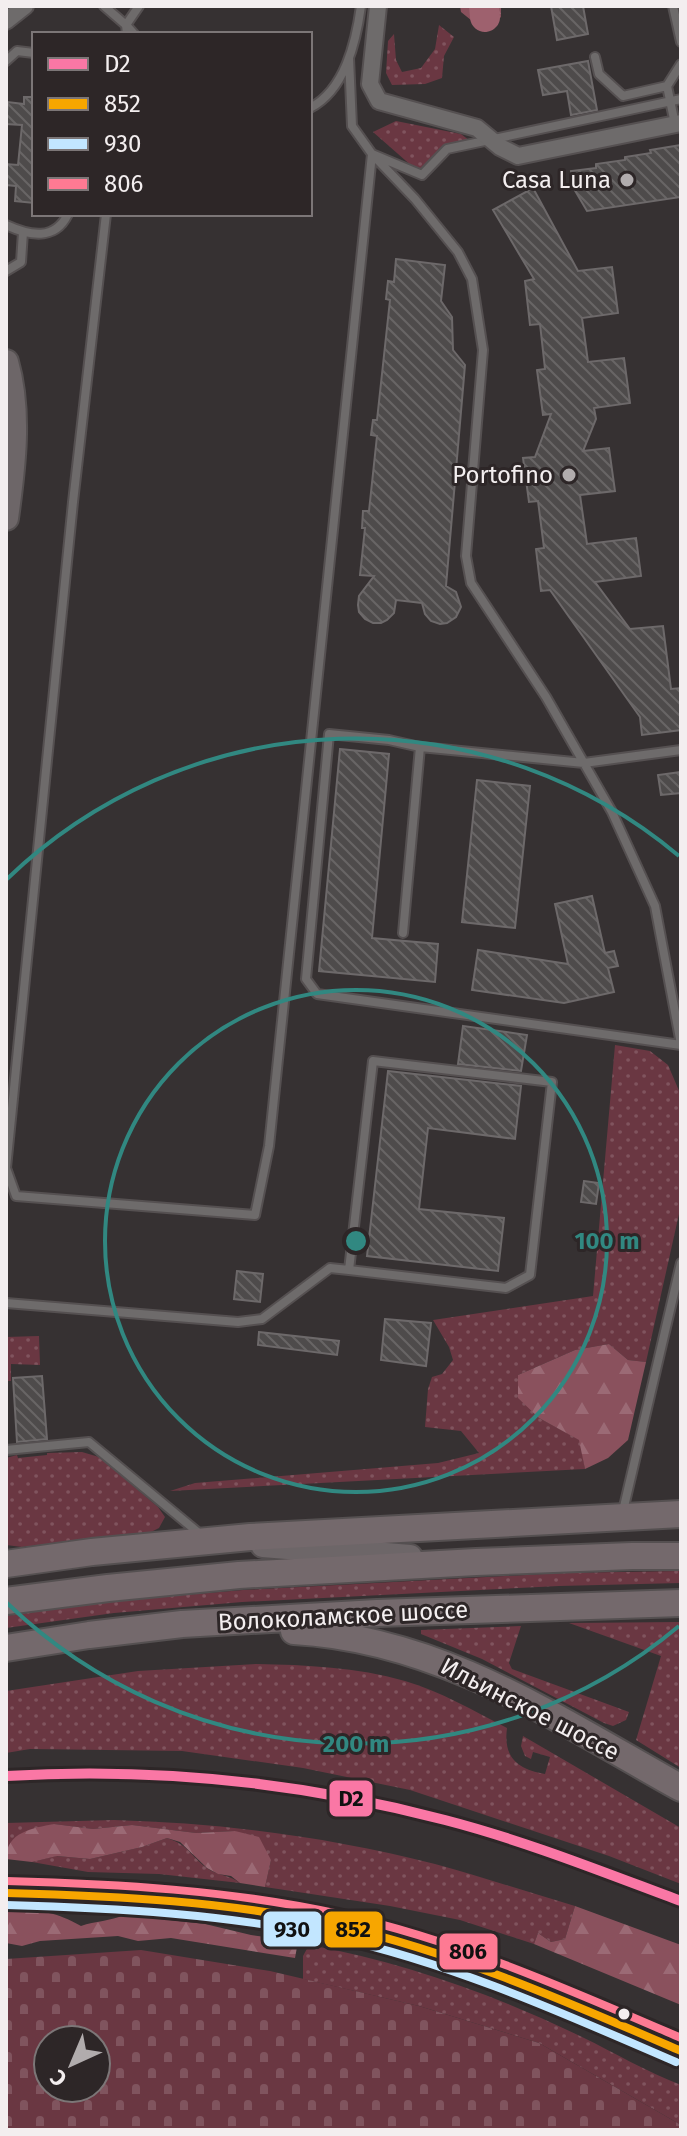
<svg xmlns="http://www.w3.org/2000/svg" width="687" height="2136" font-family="'Fira Sans',sans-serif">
	<defs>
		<pattern id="grass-dots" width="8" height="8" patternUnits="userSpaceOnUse" patternTransform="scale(2)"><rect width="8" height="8" fill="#6a3742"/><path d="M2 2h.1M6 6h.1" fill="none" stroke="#80545e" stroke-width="1.8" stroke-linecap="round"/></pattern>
		<pattern id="forest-firs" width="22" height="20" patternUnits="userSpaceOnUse" patternTransform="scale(2)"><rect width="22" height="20" fill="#8a515d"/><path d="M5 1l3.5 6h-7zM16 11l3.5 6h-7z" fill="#9b6a75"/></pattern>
		<pattern id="cemetery-stones" width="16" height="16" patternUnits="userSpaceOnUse" patternTransform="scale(2)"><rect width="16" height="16" fill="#6a3742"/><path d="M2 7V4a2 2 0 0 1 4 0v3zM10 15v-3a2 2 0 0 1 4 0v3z" fill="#80545e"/></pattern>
		<pattern id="building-back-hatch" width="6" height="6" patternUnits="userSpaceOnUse" patternTransform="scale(2)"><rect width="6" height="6" fill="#4e4b4b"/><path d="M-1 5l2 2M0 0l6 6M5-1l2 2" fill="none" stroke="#686565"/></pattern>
	</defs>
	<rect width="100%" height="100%" fill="#363132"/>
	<path fill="url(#grass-dots)" d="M 439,25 L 454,37 L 444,56 L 442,78 L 425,84 L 392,85 L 386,73 L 388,41 L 394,34 L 396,60 L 402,72 L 421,68 L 435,49 Z
		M 396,121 L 461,134 L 474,144 L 447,149 L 422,175 L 373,132 Z
		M 615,1045 L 650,1051 L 668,1065 L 680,1093 L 681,1205 L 646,1362 L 628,1360 L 609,1344 L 575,1350 L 518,1375 L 539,1418 L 580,1440 L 585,1469 L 170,1491 L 195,1483 L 438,1463 L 479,1453 L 461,1431 L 425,1427 L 428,1389 L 432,1377 L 442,1374 L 453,1360 L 449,1347 L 433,1320 L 593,1296 Z
		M 39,1336 L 40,1365 L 11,1364 L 11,1381 L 6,1381 L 6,1337 Z
		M 82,1452 L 99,1457 L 158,1507 L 165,1517 L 159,1528 L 151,1532 L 22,1547 L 6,1545 L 6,1458 L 17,1455 L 18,1458 L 47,1455 L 47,1453 Z
		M 681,1571 L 681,1583 L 559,1586 L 242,1602 L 114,1613 L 6,1628 L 6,1616 L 115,1601 L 243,1590 L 562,1573 Z
		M 681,1622 L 681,1768 L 636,1740 L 661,1656 L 569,1623 Z
		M 521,1626 L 509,1663 L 512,1669 L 629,1712 L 626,1720 L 613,1726 L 604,1723 L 482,1659 L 421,1634 L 421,1630 Z
		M 256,1664 C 307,1665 356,1667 405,1681 C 440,1691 474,1711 507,1728 C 503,1758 518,1769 545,1774 L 550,1757 L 533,1752 L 531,1759 L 525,1756 L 521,1746 L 523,1736 L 681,1828 L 681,1884 L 609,1856 L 410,1790 L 303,1768 L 182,1751 L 30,1749 L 6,1753 L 6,1691 L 138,1671 Z
		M 114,1820 C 223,1823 329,1837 435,1864 C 482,1877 528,1892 575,1906 L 565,1939 L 551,1942 L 538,1933 L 534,1944 L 460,1920 L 390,1906 L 265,1887 L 271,1860 L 235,1831 L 196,1833 L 132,1825 L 93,1829 L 54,1824 L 6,1850 L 6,1823 Z
		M 167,1838 C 190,1845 192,1859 210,1870 C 220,1876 230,1875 240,1883 L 159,1874 L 88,1872 L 32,1862 L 56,1856 L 90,1859 L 142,1847 Z
		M 309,1945 C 403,1962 496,1995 582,2037 C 615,2053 647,2072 681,2085 L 681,2125 L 539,2043 L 419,2006 L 303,1979 L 303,1956 Z"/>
	<path fill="url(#forest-firs)" d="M 460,6 L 501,6 L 501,17 L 487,30 L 482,29 L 461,12 Z
		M 609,1344 L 628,1360 L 646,1362 L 628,1440 L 608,1458 L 585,1469 L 579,1440 L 539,1418 L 518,1398 L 518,1375 L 575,1350 Z
		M 54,1824 L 93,1829 L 132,1825 L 196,1833 L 235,1831 L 259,1837 L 271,1860 L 265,1887 L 240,1883 L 231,1876 L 218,1874 L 207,1868 L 180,1842 L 167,1838 L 142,1847 L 90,1859 L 57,1856 L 32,1862 L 6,1859 C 6,1832 33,1828 54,1824 Z
		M 575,1906 L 681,1945 L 681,2005 L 534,1944 L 538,1933 L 551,1942 L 565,1939 Z
		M 10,1911 C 42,1911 52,1910 81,1926 C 95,1921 111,1921 124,1915 L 205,1924 L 251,1935 L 288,1940 L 297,1947 L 295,1958 L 171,1938 L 138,1941 L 118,1936 L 40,1941 L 22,1946 L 6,1943 L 6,1912 Z"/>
	<path fill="url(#cemetery-stones)" fill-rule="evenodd" d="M 141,1950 L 270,1971 L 419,2006 L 539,2043 L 681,2125 L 681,2130 L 6,2130 L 6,1959 ZM 48,2040 L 96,2040 L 96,2088 L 48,2088 Z"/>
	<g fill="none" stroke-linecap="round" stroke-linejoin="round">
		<path stroke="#9e616e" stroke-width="30" d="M 484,6 L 485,17"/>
	</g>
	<path fill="url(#building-back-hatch)" stroke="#6d696a" stroke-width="2" d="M 551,6 L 583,6 L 588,34 L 557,40 Z
		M 588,61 L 597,110 L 571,115 L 567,91 L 543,95 L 538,70 Z
		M 24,97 L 34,97 L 34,203 L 15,201 L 16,186 L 6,185 L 6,164 L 18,165 L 22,125 L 6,124 L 8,102 L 24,104 Z
		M 681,145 L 681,197 L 587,211 L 574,189 L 571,171 L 596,168 L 596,164 L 625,160 L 625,157 L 651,153 L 650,150 Z
		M 533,188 L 578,271 L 612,267 L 618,313 L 582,318 L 588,362 L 624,358 L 630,403 L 594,408 L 596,419 L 583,451 L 609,448 L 615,491 L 580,495 L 587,544 L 636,538 L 641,576 L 595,582 L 630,629 L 663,626 L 671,689 L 681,688 L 681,730 L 642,735 L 640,717 L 550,590 L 541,591 L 536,549 L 544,548 L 538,501 L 529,502 L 523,458 L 535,457 L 551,414 L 543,415 L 537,370 L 545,369 L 540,324 L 530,325 L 525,281 L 534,279 L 493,210 Z
		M 396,259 L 445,265 L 441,301 L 452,317 L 453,350 L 465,365 L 446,586 L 456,592 L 461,607 L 456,617 L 447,623 L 440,624 L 431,621 L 425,614 L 422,603 L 396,600 L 394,613 L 387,620 L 381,623 L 373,623 L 365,619 L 359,612 L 358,605 L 359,596 L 374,576 L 360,575 L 365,528 L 362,528 L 363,511 L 369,511 L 377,436 L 371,435 L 373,420 L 377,420 L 390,300 L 386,299 L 388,281 L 394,282 Z
		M 340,749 L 389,754 L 372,938 L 438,944 L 435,982 L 319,971 Z
		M 681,772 L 681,793 L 661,795 L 658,775 Z
		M 477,780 L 530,786 L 515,928 L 462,922 Z
		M 592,896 L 605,953 L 614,951 L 618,966 L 608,968 L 614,992 L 564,1003 L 472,990 L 478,950 L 568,964 L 555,904 Z
		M 463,1026 L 527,1035 L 521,1071 L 458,1064 Z
		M 388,1071 L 521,1086 L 515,1139 L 428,1128 L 419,1209 L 504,1218 L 498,1271 L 367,1256 Z
		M 584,1181 L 599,1183 L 596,1204 L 581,1202 Z
		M 237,1271 L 263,1274 L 260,1302 L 234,1299 Z
		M 385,1319 L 431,1323 L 426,1366 L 381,1360 Z
		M 259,1332 L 339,1341 L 337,1355 L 258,1345 Z
		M 42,1376 L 47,1439 L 17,1442 L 13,1378 Z"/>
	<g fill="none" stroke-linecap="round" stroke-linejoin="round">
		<g stroke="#555051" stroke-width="12">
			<path id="lane" d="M 104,6 L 126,25 L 127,34
				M 673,6 L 681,42
				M 134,34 L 126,25 L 139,6
				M 595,57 L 599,74 L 623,96 L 667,86 L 675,124
				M 6,61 L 17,51 L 34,53
				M 667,86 L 681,64
				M 681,99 L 447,149 L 422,175 L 372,154 L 415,199 L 458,252 L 472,279 L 483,350 L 466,556 L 471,583 L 546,697 L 612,812 L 655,906 L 681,1044
				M 310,108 C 345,90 356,42 361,6
				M 106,214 L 73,502 L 6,1168 L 16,1196 L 255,1215 L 269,1146 L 372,154 L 352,126 L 349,58
				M 6,225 C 30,236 55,241 68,214
				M 6,271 L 21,262 L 23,232
				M 420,747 L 389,740 L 329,734 L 306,979 L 317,994 L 681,1045
				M 403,933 L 420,747 L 584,763 L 681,750
				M 6,1303 L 238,1322 L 262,1319 L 330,1268 L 349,1270 L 506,1288 L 530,1275 L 552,1082 L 373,1061 L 349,1270
				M 6,1450 L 89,1442 L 200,1534
				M 623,1511 L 681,1263"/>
		</g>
		<g stroke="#555051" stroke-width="20">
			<path id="street" d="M 378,6 L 370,84 L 379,101 L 477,128 L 500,147 L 518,156 L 681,123
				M 6,21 L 25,6"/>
		</g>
		<g stroke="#555051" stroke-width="28">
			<path id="secondary" d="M 6,362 C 20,411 13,468 6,518
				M 263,1545 L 410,1557
				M 6,1893 C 117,1896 230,1902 338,1926 C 457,1953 570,2003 681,2051"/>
		</g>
		<g stroke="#555051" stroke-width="30">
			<path id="primary" d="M 6,1564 L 92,1552 L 250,1537 L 681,1514
				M 6,1601 L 108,1588 L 239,1575 L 476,1562 L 632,1556 L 681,1556
				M 294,1631 C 440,1639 557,1719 681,1788
				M 6,1648 L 89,1635 L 182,1624 L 377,1613 L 681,1603"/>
		</g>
		<use href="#lane" stroke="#6e6b6b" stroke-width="8"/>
		<use href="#street" stroke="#6e6b6b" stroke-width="16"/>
		<use href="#secondary" stroke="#6d6668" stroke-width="24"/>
		<use href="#primary" stroke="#74696c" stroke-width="26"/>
		<g stroke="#2d2627" stroke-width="14">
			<path id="bus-1" d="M 6,1893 C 117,1896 230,1901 339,1926 C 457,1953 570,2003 681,2051"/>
		</g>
		<g stroke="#2d2627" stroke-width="14">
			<path id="bus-2" d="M 6,1905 C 116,1908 226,1914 333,1937 C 452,1963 565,2014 676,2062"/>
		</g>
		<g stroke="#2d2627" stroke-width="14">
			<path id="bus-3" d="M 6,1881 C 118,1884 229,1890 339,1914 C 457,1940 570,1990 681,2038"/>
		</g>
		<use href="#bus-1" stroke="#f7a600" stroke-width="8"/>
		<use href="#bus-2" stroke="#c2e6ff" stroke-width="8"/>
		<use href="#bus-3" stroke="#fe7a93" stroke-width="8"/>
		<g stroke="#2d2627" stroke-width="16">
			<path id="rail-1" d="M 6,1776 C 155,1767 301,1782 445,1820 C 526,1841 603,1872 681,1901"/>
		</g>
		<use href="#rail-1" stroke="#fa77a5" stroke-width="10"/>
	</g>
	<g fill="none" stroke="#318881" stroke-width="4">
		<circle cx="356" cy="1241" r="251"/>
		<path d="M679 1626A503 503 0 0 1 7 1603M7 879A503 503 0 0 1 679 856"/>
	</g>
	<g fill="#b1acad" stroke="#2d2627" stroke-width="3">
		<circle cx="627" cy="180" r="8"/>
		<circle cx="569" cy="475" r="8"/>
	</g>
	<circle fill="#f3eeef" stroke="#2d2627" stroke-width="3" cx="624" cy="2014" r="7"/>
	<g text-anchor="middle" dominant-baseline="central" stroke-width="6" stroke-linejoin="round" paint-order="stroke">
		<g font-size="24" fill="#f3eeef" stroke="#2d2627" text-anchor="end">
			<text x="611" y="180">Casa Luna</text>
			<text x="553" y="475">Portofino</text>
		</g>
		<g font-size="24" fill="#f3eeef" stroke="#2d2627">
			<text transform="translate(343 1616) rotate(-3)">Волоколамское шоссе</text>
			<text transform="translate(530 1709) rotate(27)">Ильинское шоссе</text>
		</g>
	</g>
	<circle cx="356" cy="1241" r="12" fill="#318881" stroke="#2d2627" stroke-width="4"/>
	<g font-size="24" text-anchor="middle" font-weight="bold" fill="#318881" stroke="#2d2627" stroke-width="6" stroke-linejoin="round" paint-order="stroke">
		<text x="607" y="1249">100 m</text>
		<text x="356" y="1752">200 m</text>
	</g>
	<g stroke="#2d2627" stroke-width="3">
		<rect x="328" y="1779" width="46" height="39" rx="8" fill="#fa77a5"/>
		<rect x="262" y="1910" width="61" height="38" rx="8" fill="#c2e6ff"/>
		<rect x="323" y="1910" width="61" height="39" rx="8" fill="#f7a600"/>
		<rect x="438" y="1932" width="61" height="39" rx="8" fill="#fe7a93"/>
	</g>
	<g font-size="22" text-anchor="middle" font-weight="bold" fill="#111">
		<text x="351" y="1806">D2</text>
		<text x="292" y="1937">930</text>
		<text x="353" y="1937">852</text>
		<text x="468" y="1959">806</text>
	</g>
	<rect width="687" height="2136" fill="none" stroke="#f3eeef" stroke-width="16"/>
	<rect x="32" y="32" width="280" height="184" fill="#2d2627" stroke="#7c7677" stroke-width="2"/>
	<rect x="48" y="58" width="40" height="12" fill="#fa77a5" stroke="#7c7677" stroke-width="2"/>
	<text x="104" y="72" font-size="24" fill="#f3eeef">D2</text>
	<rect x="48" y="98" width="40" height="12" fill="#f7a600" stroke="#7c7677" stroke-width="2"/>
	<text x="104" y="112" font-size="24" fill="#f3eeef">852</text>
	<rect x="48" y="138" width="40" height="12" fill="#c2e6ff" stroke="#7c7677" stroke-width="2"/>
	<text x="104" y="152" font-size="24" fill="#f3eeef">930</text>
	<rect x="48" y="178" width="40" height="12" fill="#fe7a93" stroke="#7c7677" stroke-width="2"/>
	<text x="104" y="192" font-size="24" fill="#f3eeef">806</text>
	<g transform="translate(72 2064) rotate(224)"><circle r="38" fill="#2d2627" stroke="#7c7677" stroke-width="2"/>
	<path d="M0-6L14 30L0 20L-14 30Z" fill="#b1acad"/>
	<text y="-12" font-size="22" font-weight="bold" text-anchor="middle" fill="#f3eeef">С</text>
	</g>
</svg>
